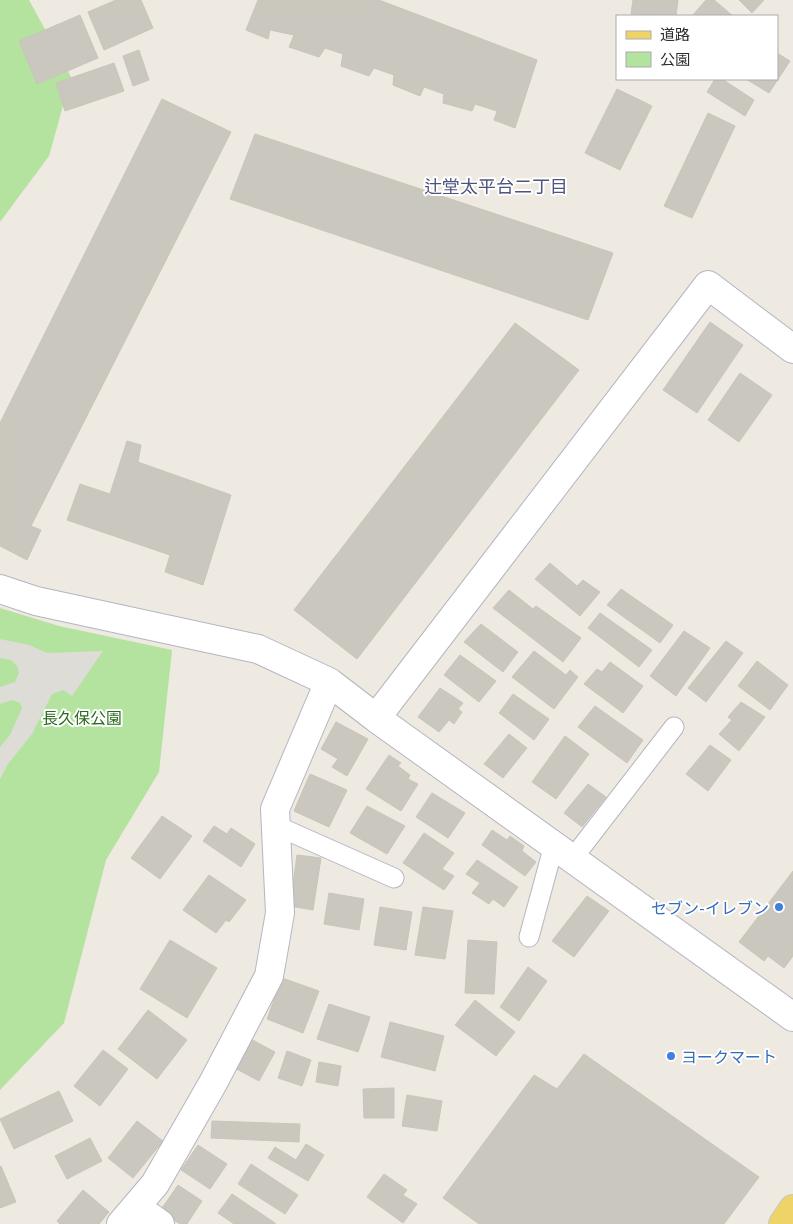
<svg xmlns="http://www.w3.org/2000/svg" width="793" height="1224" font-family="Lato,'Noto Sans JP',sans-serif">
	<rect width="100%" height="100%" fill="#eee9e1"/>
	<path fill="#b3e39f" d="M 0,0 L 29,0 L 71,77 L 49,156 L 0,222 Z
		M 0,608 L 59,626 L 172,650 L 159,772 L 106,860 L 64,1023 L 0,1090 Z"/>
	<path fill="#dedcd7" d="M 0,639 L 29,645 L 47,653 L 103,651 L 72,696 L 63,690 L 52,694 L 32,734 L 8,764 L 0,779 L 0,747 L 10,735 L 22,708 L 20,703 L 12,700 L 0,704 L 0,687 L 15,682 L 19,673 L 17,666 L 11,660 L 0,658 Z"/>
	<path fill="#cac7bf" stroke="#cac5ba" d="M 116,0 L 141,0 L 153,28 L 104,50 L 88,12 Z
		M 258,0 L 379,0 L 537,60 L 515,128 L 494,120 L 497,111 L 475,104 L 472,111 L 443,103 L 444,94 L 424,87 L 420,96 L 393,85 L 394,75 L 374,68 L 369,76 L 341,66 L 343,54 L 325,48 L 319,57 L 289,47 L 294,35 L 270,30 L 268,39 L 246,30 Z
		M 633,0 L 678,0 L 676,16 L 631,14 Z
		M 706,0 L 714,0 L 733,16 L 692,16 Z
		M 739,0 L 764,0 L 752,13 Z
		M 80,15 L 98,58 L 37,84 L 19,41 Z
		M 139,50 L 149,80 L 133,86 L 123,56 Z
		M 777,53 L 790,61 L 769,93 L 746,79 L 777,79 Z
		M 114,63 L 124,91 L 65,111 L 56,83 Z
		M 715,79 L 722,79 L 754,100 L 745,116 L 707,92 Z
		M 617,89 L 652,106 L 620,170 L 585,153 Z
		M 162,99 L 231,132 L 31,526 L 41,530 L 27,560 L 0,546 L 0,423 Z
		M 708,113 L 735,126 L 692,218 L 664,206 Z
		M 255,134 L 613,253 L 588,320 L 230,199 Z
		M 710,322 L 743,345 L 697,413 L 663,390 Z
		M 515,323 L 579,370 L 357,659 L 294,610 Z
		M 740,373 L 772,395 L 739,442 L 708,420 Z
		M 127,441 L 141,445 L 138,462 L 231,495 L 203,585 L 165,572 L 170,555 L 67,520 L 80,484 L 110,494 Z
		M 550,563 L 577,586 L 583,580 L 600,592 L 580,616 L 535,579 Z
		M 621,589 L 673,625 L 660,643 L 607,605 Z
		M 509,590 L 533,609 L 536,606 L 581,638 L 563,662 L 493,608 Z
		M 600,613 L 652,650 L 639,667 L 588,628 Z
		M 481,624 L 518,652 L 503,672 L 464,642 Z
		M 684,631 L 710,648 L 676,696 L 650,676 Z
		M 726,641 L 743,653 L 706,702 L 688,688 Z
		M 534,651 L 566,675 L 570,670 L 578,677 L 554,709 L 512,677 Z
		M 460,655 L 496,681 L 479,702 L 444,675 Z
		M 757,661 L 788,685 L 770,710 L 738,686 Z
		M 610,662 L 643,686 L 623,713 L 584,684 L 597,669 L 602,672 Z
		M 440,688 L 463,703 L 458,709 L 462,712 L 454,724 L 449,720 L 439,732 L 418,717 Z
		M 513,694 L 549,719 L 534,740 L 499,713 Z
		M 741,702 L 765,717 L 739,751 L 719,734 L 732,720 L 728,717 Z
		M 595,706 L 643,740 L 627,763 L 578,727 Z
		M 336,722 L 368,739 L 347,776 L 332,767 L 338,759 L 321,749 Z
		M 509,734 L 527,748 L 503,778 L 484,764 Z
		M 565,736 L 589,754 L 556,799 L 532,782 Z
		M 710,745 L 731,760 L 708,791 L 686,774 Z
		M 389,755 L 401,763 L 398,766 L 410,775 L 408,779 L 418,784 L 401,811 L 366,789 Z
		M 310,774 L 347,790 L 329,827 L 294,811 Z
		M 588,784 L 606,797 L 582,827 L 564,813 Z
		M 432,793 L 465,813 L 448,838 L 416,817 Z
		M 367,806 L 405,826 L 387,854 L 350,833 Z
		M 162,816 L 192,836 L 160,879 L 131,858 Z
		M 214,826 L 227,834 L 231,828 L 255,844 L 241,867 L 203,841 Z
		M 492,830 L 507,840 L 510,836 L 524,846 L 522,851 L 536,862 L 525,876 L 482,845 Z
		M 424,833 L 454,853 L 442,869 L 454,876 L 444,890 L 403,863 Z
		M 297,855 L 321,858 L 313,910 L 290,906 Z
		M 477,860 L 518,887 L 504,907 L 493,899 L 489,904 L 472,893 L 480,883 L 466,874 Z
		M 793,871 L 793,956 L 784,968 L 768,956 L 764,961 L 739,942 Z
		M 209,875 L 246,900 L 229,922 L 226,920 L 216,933 L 183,910 Z
		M 329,893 L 364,899 L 359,930 L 324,924 Z
		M 587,896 L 609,911 L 574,957 L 552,941 Z
		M 380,907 L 412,912 L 406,950 L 374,945 Z
		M 423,907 L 453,911 L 445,959 L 415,955 Z
		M 170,940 L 217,968 L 187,1018 L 140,989 Z
		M 468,940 L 497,942 L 494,994 L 465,993 Z
		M 528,967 L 547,981 L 519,1021 L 500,1007 Z
		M 282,978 L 319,991 L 303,1033 L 267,1019 Z
		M 475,1000 L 515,1032 L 496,1056 L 455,1025 Z
		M 329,1004 L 370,1017 L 358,1052 L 317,1039 Z
		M 148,1010 L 187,1040 L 157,1079 L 118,1049 Z
		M 390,1022 L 444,1036 L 435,1071 L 381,1057 Z
		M 247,1037 L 275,1052 L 259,1081 L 231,1066 Z
		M 103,1050 L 128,1069 L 100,1106 L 74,1086 Z
		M 287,1051 L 311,1060 L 302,1086 L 278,1078 Z
		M 584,1054 L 759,1177 L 724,1224 L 479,1224 L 443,1198 L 534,1075 L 557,1089 Z
		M 319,1062 L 341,1066 L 338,1086 L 316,1082 Z
		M 394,1088 L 394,1118 L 364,1118 L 363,1089 Z
		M 59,1091 L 73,1121 L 14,1149 L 0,1119 Z
		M 407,1095 L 442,1101 L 437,1131 L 402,1126 Z
		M 137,1121 L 163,1141 L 133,1178 L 108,1158 Z
		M 212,1121 L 300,1124 L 299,1142 L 211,1138 Z
		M 90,1138 L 102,1161 L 67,1179 L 55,1156 Z
		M 306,1144 L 324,1155 L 308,1181 L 268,1158 L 275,1147 L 296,1160 Z
		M 198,1145 L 227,1164 L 210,1189 L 181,1170 Z
		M 251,1164 L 298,1195 L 285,1214 L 238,1184 Z
		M 1,1166 L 16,1202 L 0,1208 L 0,1167 Z
		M 384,1174 L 407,1190 L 403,1195 L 417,1204 L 403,1223 L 367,1197 Z
		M 178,1185 L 202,1201 L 187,1224 L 180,1224 L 160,1211 Z
		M 83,1190 L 109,1212 L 99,1224 L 60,1224 L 57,1221 Z
		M 232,1194 L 275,1223 L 275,1224 L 234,1224 L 218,1213 Z"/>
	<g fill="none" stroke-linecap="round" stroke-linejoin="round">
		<g stroke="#b4b6c0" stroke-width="21">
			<path id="service" d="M 277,826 L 394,878
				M 573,858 L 674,727
				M 529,937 L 554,845"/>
		</g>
		<g stroke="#b4b6c0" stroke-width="30">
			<path id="minor" d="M 0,589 L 36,601 L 258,649 L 329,682 L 376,718 L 793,1017
				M 376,718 L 708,285 L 793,349
				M 136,1207 L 160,1224
				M 121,1224 L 155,1184 L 213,1083 L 269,976 L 280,913 L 275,809 L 329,682"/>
		</g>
		<g stroke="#c8c8c8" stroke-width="30">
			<path id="primary" d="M 783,1224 L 793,1209"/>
		</g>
		<use href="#service" stroke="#fff" stroke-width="19"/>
		<use href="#minor" stroke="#fff" stroke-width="28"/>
		<use href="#primary" stroke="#eed466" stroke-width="28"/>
	</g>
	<g fill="#3f7fe0" stroke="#fff" stroke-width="2">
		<circle cx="779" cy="907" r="5"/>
		<circle cx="671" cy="1056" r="5"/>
	</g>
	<g text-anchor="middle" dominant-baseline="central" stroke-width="4" stroke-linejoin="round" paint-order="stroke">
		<g font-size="16" fill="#2a6b1d" stroke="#fff">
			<text x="82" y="717">長久保公園</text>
		</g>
		<g font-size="16" fill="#366cbe" stroke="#fff" text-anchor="end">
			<text x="769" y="907">セブン-イレブン</text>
			<text x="681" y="1056" text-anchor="start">ヨークマート</text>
		</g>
		<g font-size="18" fill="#4e547e" stroke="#fff">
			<text x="496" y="186">辻堂太平台二丁目</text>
		</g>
	</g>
	<rect x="616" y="15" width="162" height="65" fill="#ffffff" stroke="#ababab"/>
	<rect x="626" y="31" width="25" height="8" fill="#eed466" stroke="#ababab"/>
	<text x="660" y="40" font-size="15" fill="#2d2d2d">道路</text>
	<rect x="626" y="52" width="25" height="15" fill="#b3e39f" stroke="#ababab"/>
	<text x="660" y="65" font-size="15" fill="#2d2d2d">公園</text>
</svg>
